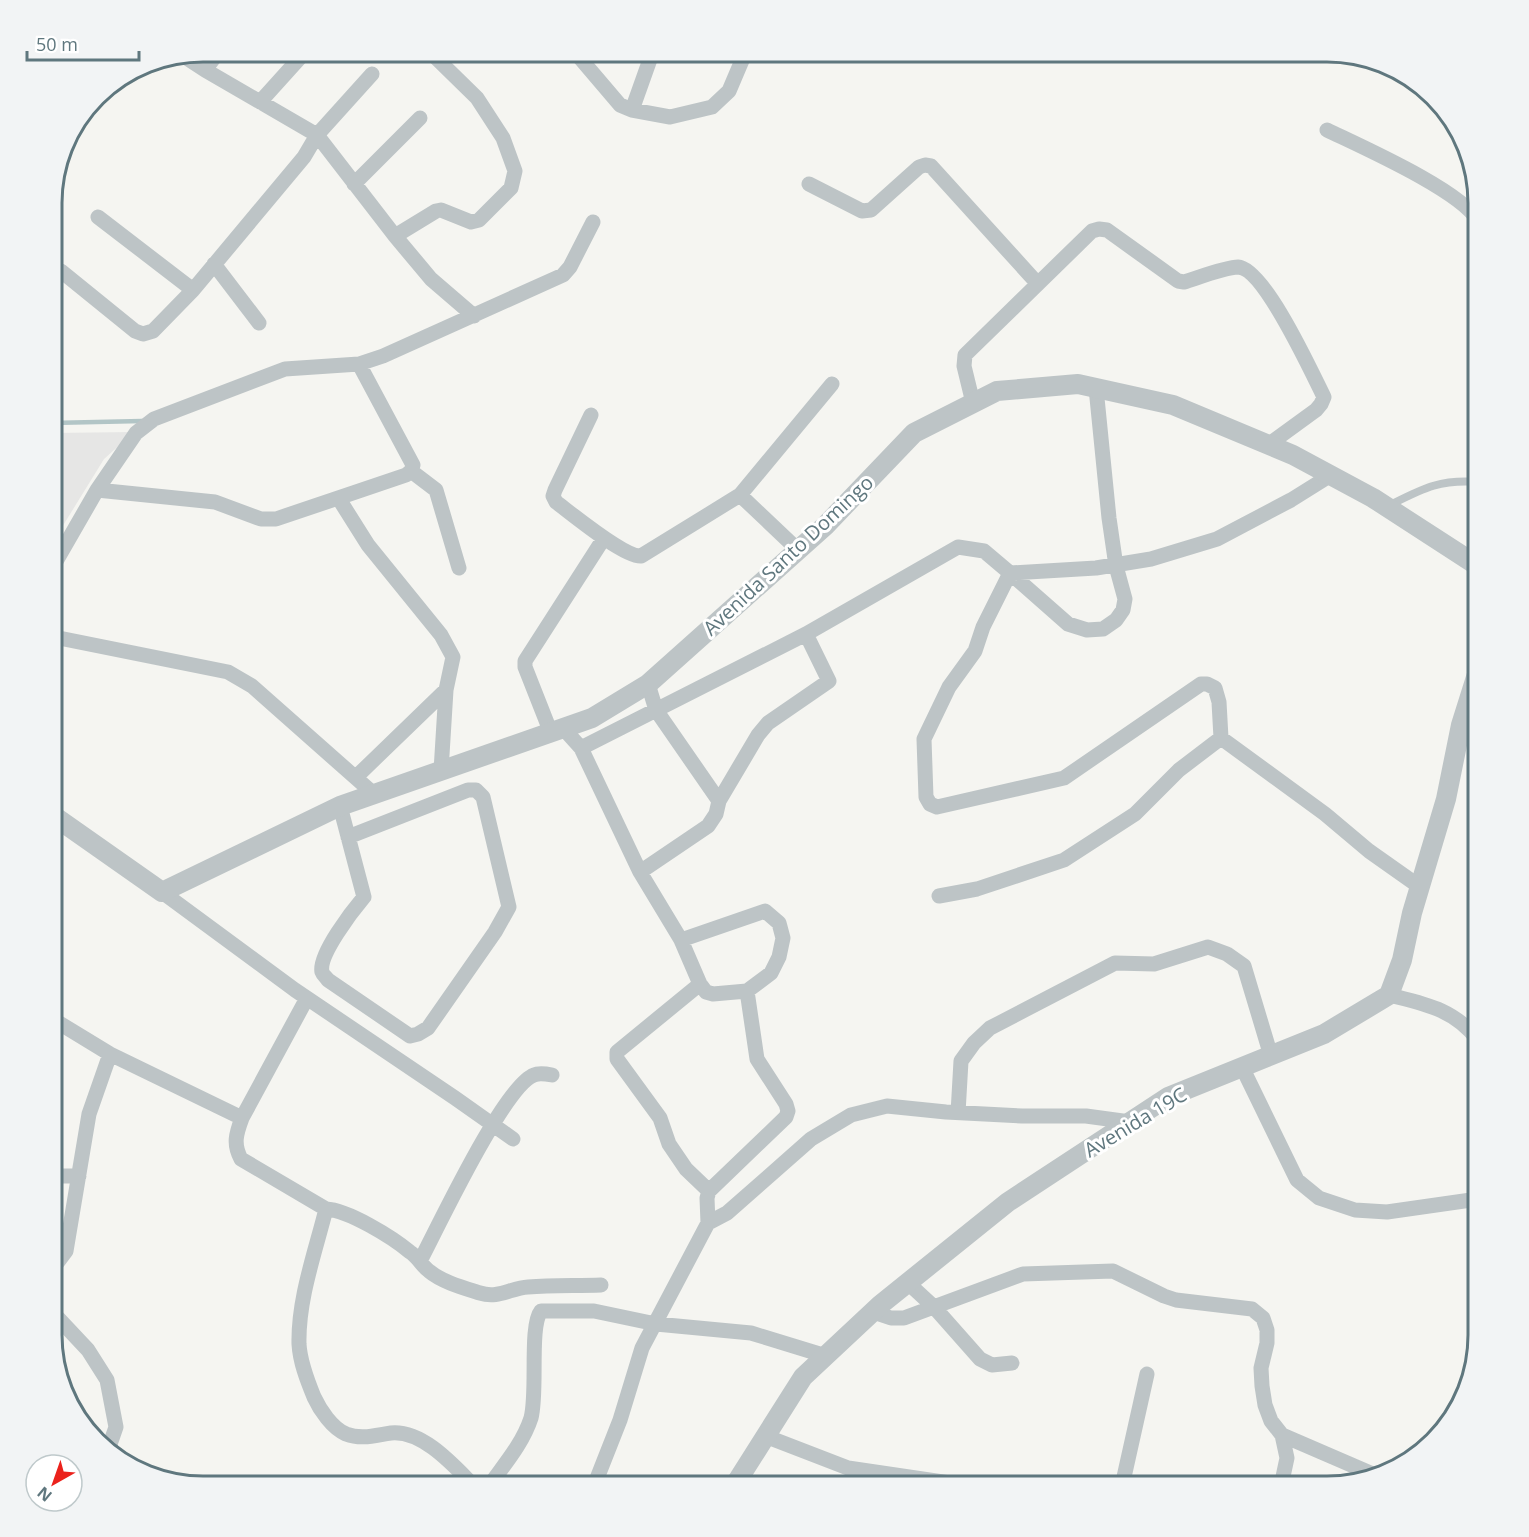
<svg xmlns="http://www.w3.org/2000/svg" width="1529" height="1537" font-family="'Open Sans',sans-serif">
	<rect width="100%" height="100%" fill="#f5f5f1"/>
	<path fill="#e6e6e5" d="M 134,432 L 104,459 L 51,545 L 51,433 Z"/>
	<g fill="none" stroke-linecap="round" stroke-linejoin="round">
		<path stroke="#b2c5c6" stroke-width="4.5" d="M 51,423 L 142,421"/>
		<path stroke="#bdc4c6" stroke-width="8" d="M 1388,506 C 1422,489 1439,479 1478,482"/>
		<path stroke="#bdc4c6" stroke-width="15" d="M 574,51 L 620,105 L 632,110 L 670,117 L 712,107 L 729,91 L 746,51
			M 182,55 L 205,70 L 317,135 L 395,236 L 431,279 L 474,316
			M 205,70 L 219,51
			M 260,102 L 306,51
			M 632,110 L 653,51
			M 1327,130 C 1360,146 1462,191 1478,221
			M 354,184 L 420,118
			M 809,184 L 862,211 L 871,210 L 919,167 L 925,165 L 931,166 L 1038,284
			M 98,217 L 193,290
			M 395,236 L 436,211 L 441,210 L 471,222 L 479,220 L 511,188 L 515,171 L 503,138 L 477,98 L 429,51
			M 214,264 L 259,323
			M 61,271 L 135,331 L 143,334 L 153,331 L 193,290 L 304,157 L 317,135 L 372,74
			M 1478,373 L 1478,378
			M 1096,388 L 1109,518 L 1116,566 L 1125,599 L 1123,610 L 1116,620 L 1103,629 L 1087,630 L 1068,624 L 1010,573 L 983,627 L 975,651 L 949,687 L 924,739 L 926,797 L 930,804 L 937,807 L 1064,778 L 1201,684 L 1207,684 L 1215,688 L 1219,702 L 1221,738
			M 973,403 L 964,366 L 965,355 L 1092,231 L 1099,229 L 1107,230 L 1178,281 L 1184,282 C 1197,278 1226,267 1238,267 C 1264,268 1312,373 1324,397 L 1321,404 L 1316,410 L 1268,445
			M 591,415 L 555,490 L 553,496 L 556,502 C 572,514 624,557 641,556 L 740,495 L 832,384
			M 411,471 L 436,490 L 459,568
			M 97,490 L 215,502 L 261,519 L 276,519 L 406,475 L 411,471 L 413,465 L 359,364
			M 740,495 L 798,550
			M 339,499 L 368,545 L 441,635 L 453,657 L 446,690 L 441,771
			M 51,570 L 97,490 L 136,433 L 154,419 L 285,369 L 359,364 L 383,356 L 563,275 L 570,267 L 593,222
			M 51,639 L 59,638 L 228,672 L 252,686 L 374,794
			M 648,684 L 656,710 L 719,801
			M 563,728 L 581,748 L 640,872 L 681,940 L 700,984 L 706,992 L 713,994 L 747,991 L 771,973 L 779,957 L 783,938 L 779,923 L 765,911 L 681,940
			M 551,733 L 525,667 L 525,661 L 604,538
			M 581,748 L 806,634 L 958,547 L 984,551 L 1010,573 L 1096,568 L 1151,559 L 1217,539 L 1291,500 L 1331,475
			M 356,777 L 446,690
			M 340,806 L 364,897 C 353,910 318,955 322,972 C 323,975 326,977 328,980 L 410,1036 L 418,1034 L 428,1028 L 495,932 L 509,907 L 483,797 L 476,790 L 468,790 L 348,837
			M 640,872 L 708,826 L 716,814 L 719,801 L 758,735 L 768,723 L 829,681 L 806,634
			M 162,892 L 295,990 L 455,1098 L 513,1139
			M 939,896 L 977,889 L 1064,860 L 1135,814 L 1179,770 L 1221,738 L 1325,814 L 1369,851 L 1420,887
			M 700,984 L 617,1052 L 617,1059 L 660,1118 L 669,1144 L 686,1169 L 709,1191
			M 1389,995 C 1425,1004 1454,1009 1478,1040
			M 307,998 L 242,1118 C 236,1134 233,1144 241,1159 L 326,1209 C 315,1253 298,1299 299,1344 C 300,1362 307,1380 314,1397 C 320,1410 332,1428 346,1434 C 362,1440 376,1435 391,1433 C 423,1430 454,1466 474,1486
			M 51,1018 L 110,1054 L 242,1118
			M 1242,1067 L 1297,1180 L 1319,1198 L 1355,1210 L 1387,1212 L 1478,1199
			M 958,1113 L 961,1061 L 974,1043 L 990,1028 L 1115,963 L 1154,964 L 1208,947 L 1227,954 L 1244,966 L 1271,1056
			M 51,1176 L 79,1176
			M 326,1209 C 348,1210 392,1237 410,1252 C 418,1257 422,1266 429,1271 C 442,1282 464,1288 480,1293 C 498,1299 511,1288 528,1287 C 553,1285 577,1286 601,1285
			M 708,1223 L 707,1198 L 709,1191 L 786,1117 L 788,1111 L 786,1104 L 757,1059 L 747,991
			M 420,1261 C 438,1227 504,1086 534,1075 C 538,1073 547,1074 552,1075
			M 51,1271 L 66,1251 L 89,1114 L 110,1054
			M 908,1283 L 934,1307 L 980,1359 L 992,1365 L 1012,1363
			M 51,1307 L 57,1317 L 88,1350 L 107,1380 L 116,1427 L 108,1450
			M 873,1312 L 891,1318 L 904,1318 L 1023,1274 L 1113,1271 L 1164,1296 L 1176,1300 L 1252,1309 L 1263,1318 L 1267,1330 L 1267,1343 L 1261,1368 L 1262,1386 L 1265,1405 L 1271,1421 L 1282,1435 L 1287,1458 L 1281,1486
			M 1282,1435 L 1377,1476
			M 765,1436 L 848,1468 L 970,1486
			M 489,1486 C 504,1465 523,1443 531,1418 C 538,1393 529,1326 541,1311 L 594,1311 L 656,1324 L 751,1333 L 826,1356
			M 594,1486 L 620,1420 L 642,1348 L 708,1223 L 727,1213 L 811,1139 L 851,1115 L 887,1106 L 946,1112 L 1022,1116 L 1086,1116 L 1130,1122
			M 1122,1486 L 1147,1374"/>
		<path stroke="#bdc4c6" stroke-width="20" d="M 51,814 L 162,892 L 340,806 L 592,718 L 648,684 L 825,526 L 914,433 L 997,391 L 1078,384 L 1173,405 L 1293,455 L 1373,498 L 1478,566
			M 734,1486 L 803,1377 L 880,1305 L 1008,1202 L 1168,1097 L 1324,1034 L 1389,995 L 1402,960 L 1412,913 L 1446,799 L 1461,725 L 1478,671"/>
	</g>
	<g text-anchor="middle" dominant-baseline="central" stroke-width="6" stroke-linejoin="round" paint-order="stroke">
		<g font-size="20" fill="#5f777e" stroke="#fff">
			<text transform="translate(788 555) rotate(-43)">Avenida Santo Domingo</text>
			<text transform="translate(1135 1122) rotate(-31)">Avenida 19C</text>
		</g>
	</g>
	<path d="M0 0H1529V1537H0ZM203 62H1327A141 141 0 0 1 1468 203V1335A141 141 0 0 1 1327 1476H203A141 141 0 0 1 62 1335V203A141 141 0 0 1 203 62Z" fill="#f2f4f5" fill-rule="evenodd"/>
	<path fill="none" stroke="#5f777e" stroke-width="3" d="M203 62H1327A141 141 0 0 1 1468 203V1335A141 141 0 0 1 1327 1476H203A141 141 0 0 1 62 1335V203A141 141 0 0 1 203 62Z"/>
	<g transform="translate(54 1483) rotate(220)"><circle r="28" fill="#ffffff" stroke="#bfc9cb" stroke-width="1.5"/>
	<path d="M0-4.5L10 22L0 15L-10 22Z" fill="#eb221c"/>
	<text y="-9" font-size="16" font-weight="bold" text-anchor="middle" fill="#5f777e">N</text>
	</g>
	<path d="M27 51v9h112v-9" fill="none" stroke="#5f777e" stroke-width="3"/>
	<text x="36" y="51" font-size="18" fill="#5f777e" stroke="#ffffff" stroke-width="4.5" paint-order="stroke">50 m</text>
</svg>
